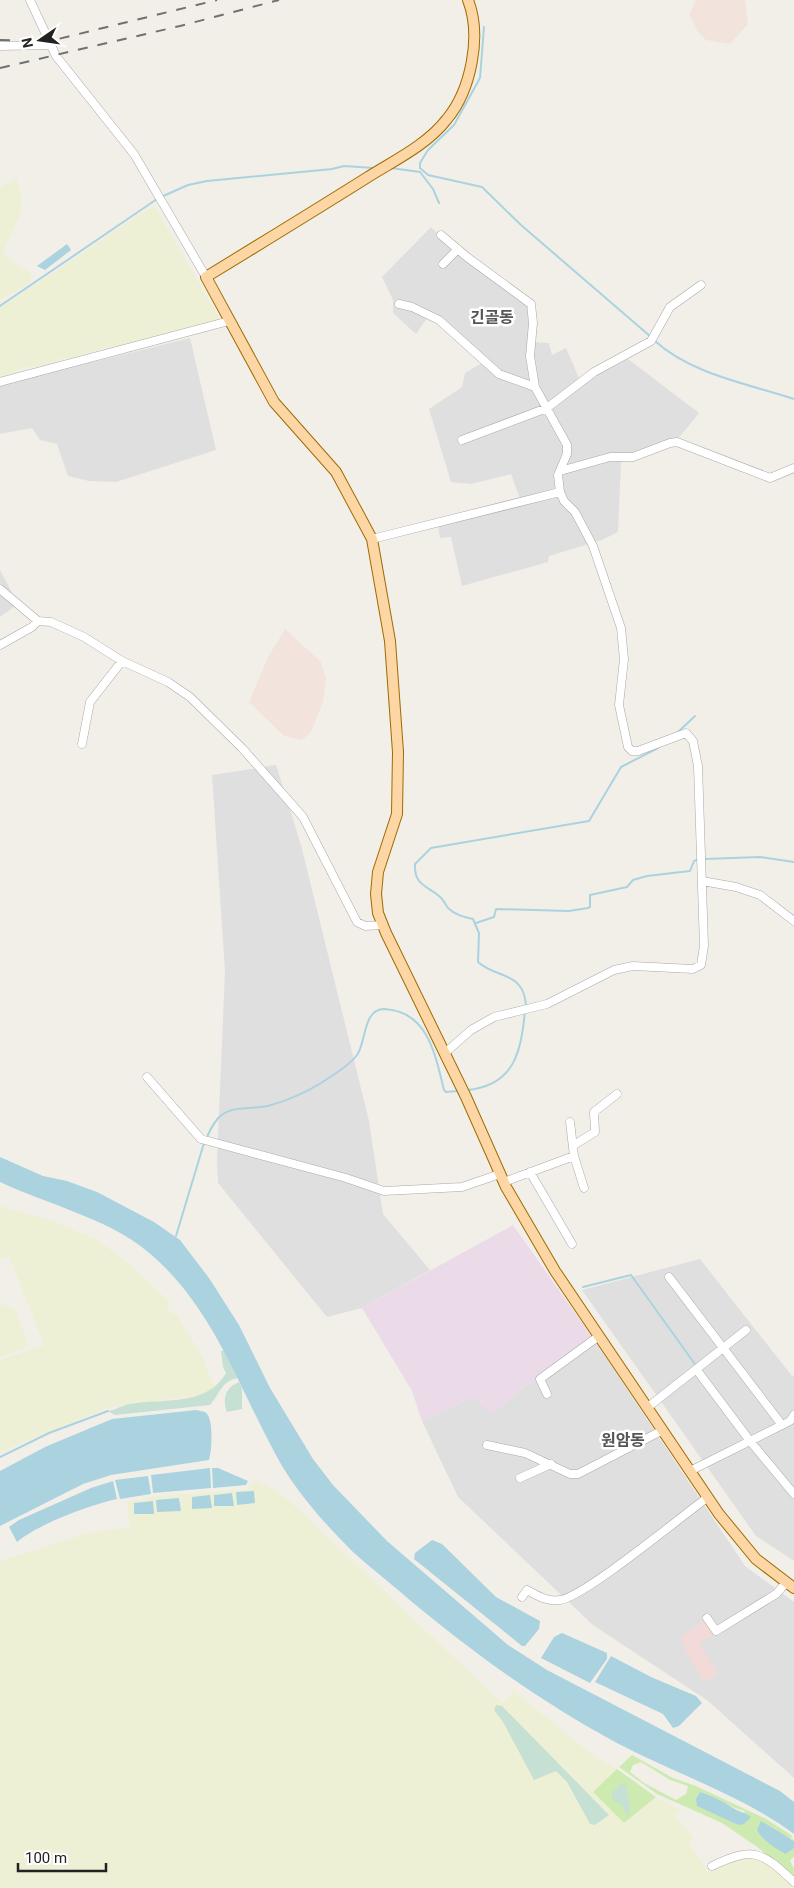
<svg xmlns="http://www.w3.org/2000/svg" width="794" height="1888" font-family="Roboto,'Noto Sans KR',sans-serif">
	<rect width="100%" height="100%" fill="#f2efe9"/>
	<path fill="#e0dfdf" d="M 431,227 L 465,260 L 529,305 L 531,313 L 529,342 L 549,343 L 552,355 L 566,348 L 579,378 L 586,380 L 628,359 L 699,413 L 673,445 L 621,462 L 618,532 L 602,540 L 549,556 L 548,562 L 462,586 L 451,537 L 440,538 L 438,525 L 522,504 L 511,474 L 471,484 L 451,482 L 429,409 L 462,387 L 465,373 L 482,363 L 434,320 L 428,317 L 416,334 L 393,313 L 393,300 L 382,277 Z
		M 190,338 L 216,450 L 116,482 L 89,481 L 68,476 L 57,444 L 40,440 L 32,428 L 0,434 L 0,385 Z
		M 0,570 L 18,604 L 0,617 Z
		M 276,765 L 301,845 L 369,1121 L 383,1214 L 430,1270 L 362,1308 L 327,1317 L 218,1183 L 217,1160 L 225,971 L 212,775 Z
		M 700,1259 L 792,1376 L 794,1375 L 794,1561 L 756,1536 L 582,1290 Z
		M 592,1337 L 745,1566 L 794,1602 L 794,1778 L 708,1701 L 593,1625 L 458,1497 L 422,1421 L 473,1397 L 493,1413 L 519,1391 Z"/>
	<path fill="#f2dad9" d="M 706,1620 L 714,1633 L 700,1644 L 718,1674 L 703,1682 L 681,1642 L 682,1636 Z"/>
	<path fill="#ebdbe8" d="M 513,1225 L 592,1337 L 519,1391 L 493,1414 L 473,1397 L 422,1421 L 412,1391 L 362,1308 Z"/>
	<path fill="#f3e3dd" d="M 696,0 L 745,0 L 748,24 L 730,44 L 706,40 L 698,32 L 689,15 Z
		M 285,629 L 321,662 L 326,679 L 323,702 L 310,734 L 301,740 L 284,736 L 249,702 L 268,657 Z"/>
	<path fill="#eef0d5" d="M 17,179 L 22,200 L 20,215 L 3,252 L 14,263 L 30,272 L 32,276 L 30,282 L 0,301 L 0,187 Z
		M 154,205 L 220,319 L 134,343 L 111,349 L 106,347 L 72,358 L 63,358 L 47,365 L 21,368 L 17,372 L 0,376 L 0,308 Z
		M 0,1206 L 51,1220 L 98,1240 L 135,1269 L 169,1301 L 168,1311 L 177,1315 L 201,1354 L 215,1388 L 202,1395 L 110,1407 L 0,1452 L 0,1360 L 44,1345 L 9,1256 L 0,1259 Z
		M 0,1303 L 15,1309 L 29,1346 L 0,1357 Z
		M 254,1479 L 280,1493 L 297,1508 L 502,1703 L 514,1691 L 593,1755 L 617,1769 L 593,1792 L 625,1823 L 656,1797 L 680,1810 L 675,1815 L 694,1838 L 689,1842 L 707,1871 L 747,1857 L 758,1859 L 779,1872 L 794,1888 L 0,1888 L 0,1561 L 85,1534 L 130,1527 L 127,1502 L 150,1497 L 248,1489 Z"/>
	<path fill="#cdebb0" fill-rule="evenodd" d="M 632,1755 L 673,1778 L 696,1786 L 766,1819 L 791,1835 L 794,1841 L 790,1837 L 786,1854 L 794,1848 L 794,1857 L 790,1860 L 794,1869 L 794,1879 L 760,1849 L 722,1823 L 657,1794 L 619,1767 ZM 641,1762 L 670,1780 L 688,1786 L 686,1794 L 676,1800 L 644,1783 L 630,1772 L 633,1765 ZM 700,1792 C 716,1797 730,1808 745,1811 L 738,1825 L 698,1806 Z
		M 617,1769 L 656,1797 L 624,1823 L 593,1792 Z"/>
	<path fill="#c6e0d4" d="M 221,1351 L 225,1351 L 238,1378 C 222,1380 219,1395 210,1405 L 115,1415 L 108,1411 C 116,1410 122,1405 130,1404 C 163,1398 207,1407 226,1373 L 223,1367 Z
		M 239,1382 L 242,1388 L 242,1409 L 227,1412 C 222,1399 225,1388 239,1382 Z
		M 496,1705 L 502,1706 L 609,1815 L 595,1825 L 590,1824 L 567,1782 L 556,1771 L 534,1780 L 503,1722 L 494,1710 Z
		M 621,1783 L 626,1785 L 630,1803 L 629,1814 L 627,1815 L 622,1806 L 612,1799 L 612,1793 Z"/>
	<path fill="#aad3df" d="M 67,244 L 71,250 L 45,270 L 37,266 Z
		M 0,1157 L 43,1176 L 67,1181 L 97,1192 L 154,1222 L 180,1240 L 209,1278 L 239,1325 L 270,1388 L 313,1459 L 333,1485 L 387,1541 L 508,1645 L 547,1670 L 780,1791 L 794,1802 L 794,1834 C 740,1794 673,1773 615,1742 C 537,1700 465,1647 398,1590 C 383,1577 367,1565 353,1552 C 325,1524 296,1492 277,1457 C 238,1386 213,1306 148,1252 C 110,1219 46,1204 0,1182 Z
		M 196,1410 L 205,1412 C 214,1417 212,1450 209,1460 L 111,1475 L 83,1484 L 0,1526 L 0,1471 L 45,1447 L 112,1419 Z
		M 210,1468 L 211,1488 L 153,1493 L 151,1475 Z
		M 212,1468 L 218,1468 L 248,1481 L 246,1485 L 213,1488 Z
		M 148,1476 L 151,1494 L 120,1499 L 115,1480 Z
		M 113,1481 L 117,1499 C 90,1505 38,1524 17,1542 L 9,1527 L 19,1520 L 91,1488 Z
		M 254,1491 L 255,1503 L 237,1505 L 236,1492 Z
		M 232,1493 L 234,1506 L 214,1506 L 214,1495 Z
		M 210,1495 L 212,1508 L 192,1509 L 192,1497 Z
		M 179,1498 L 181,1511 L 157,1512 L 156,1500 Z
		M 153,1501 L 154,1514 L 134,1514 L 134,1503 Z
		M 432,1540 L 442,1544 L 496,1597 L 540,1621 L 539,1629 L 525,1646 L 522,1646 L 414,1559 L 415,1553 Z
		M 562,1633 L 607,1653 L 607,1659 L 590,1683 L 541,1658 L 554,1637 Z
		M 611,1656 L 651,1677 L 696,1696 L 702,1703 L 679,1726 L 673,1728 L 663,1714 L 595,1682 Z
		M 700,1792 C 713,1796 722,1801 733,1808 C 739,1812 745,1812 751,1817 L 744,1824 L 738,1825 L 697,1806 L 696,1799 Z
		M 761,1821 L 794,1841 L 794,1848 L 786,1854 C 775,1848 763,1841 757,1830 Z"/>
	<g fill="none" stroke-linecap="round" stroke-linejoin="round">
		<path stroke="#aad3df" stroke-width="2" d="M 484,27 L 480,78 L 454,125 L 428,150 L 420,163 L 420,168 L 428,175 L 482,187 L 521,225 L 651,337
			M 391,168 L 420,172 L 433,189 L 439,203
			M 161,197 L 188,185 L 207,181 L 332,169 L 344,166 L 374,168
			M 0,306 L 157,199
			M 655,341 C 691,374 748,384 794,399
			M 677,733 L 695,716
			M 705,859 L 760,857 L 794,862
			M 476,923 L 494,917 L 496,909 L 569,911 L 588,908 L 590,907 L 590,895 L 627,887 L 633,880 L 647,876 L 690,871 L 694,861 L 700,859
			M 526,1006 C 524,971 497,979 478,962 L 479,933 L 473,919 C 464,917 455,915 448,908 C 445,904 443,899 439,896 C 426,885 414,885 415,864 L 431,848 L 589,821 L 621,767 L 658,748
			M 468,1090 C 515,1085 521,1051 525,1011
			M 206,1139 C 210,1130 215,1119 223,1114 C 235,1106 255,1109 268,1106 C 286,1101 305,1093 321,1083 C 333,1075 348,1067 357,1055 C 366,1043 363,1009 384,1009 C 428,1011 435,1054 444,1090 L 446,1092 L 458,1091
			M 176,1236 L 204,1143
			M 583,1287 L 631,1275 L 697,1367
			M 0,1457 L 49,1433 L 108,1411"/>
		<g stroke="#a9a9a9" stroke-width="9">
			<path id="minor" d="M 30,0 L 56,56 L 134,154 L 206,277
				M 0,46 L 51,45
				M 441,235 L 467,257 L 531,304 L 533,323 L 530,356 L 535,387
				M 443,264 L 458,249
				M 399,304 L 412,307 L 439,320 L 499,374 L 535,387 L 567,445 L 567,454 L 558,475 L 560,492 L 564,501 L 575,512 L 593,546 L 621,628 L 624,659 L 619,705 L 628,747 L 632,751 L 638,751 L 686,733 L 693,741 L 698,766 L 704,946 L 701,965 L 693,969 L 633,966 L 614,970 L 547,1004 L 494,1017 L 471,1030 L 445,1053
				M 0,382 L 229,321
				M 462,440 L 547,408 L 594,372 L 651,341 L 670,307 L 701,285
				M 560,471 L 610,457 L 633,457 L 670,443 L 677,442 L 770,478 L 794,468
				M 372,539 L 560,492
				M 0,589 L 38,621 L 51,622 L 84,637 L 122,661 L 168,682 L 190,697 L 242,748 L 303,817 L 357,922 L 365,926 L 383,925
				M 0,645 L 32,627 L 38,621
				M 82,744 L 90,702 L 122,661
				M 702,881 L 736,887 L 760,895 L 794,921
				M 147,1077 L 201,1139 L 346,1178 L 384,1191 L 462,1187 L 500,1174
				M 570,1122 L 574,1156 L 584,1188
				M 574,1145 L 595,1132 L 594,1112 L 617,1094
				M 530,1172 L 572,1244
				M 504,1182 L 574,1156
				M 669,1277 L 782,1425
				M 696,1369 L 750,1441 L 794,1494
				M 547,1394 L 540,1379 L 599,1336
				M 648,1407 L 746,1330
				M 487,1445 L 525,1453 L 570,1474 L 578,1474 L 663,1430
				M 690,1471 L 790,1421 L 794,1415
				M 520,1478 L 551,1464
				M 522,1597 L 527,1590 C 538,1596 547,1602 560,1600 C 584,1597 682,1516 708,1497
				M 707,1618 L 716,1631 L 776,1594 L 786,1583
				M 712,1866 C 754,1846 762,1852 794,1882"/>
		</g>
		<g stroke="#a06b00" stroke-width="12">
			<path id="major" d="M 468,0 C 482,36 471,90 447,119 C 427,145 395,160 368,177 C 314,211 260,244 206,277 L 274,402 L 336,472 L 372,539 L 390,641 L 398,752 L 397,814 L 378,872 L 376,894 L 378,913 L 386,933 L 466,1097 L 506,1187 L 555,1271 L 719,1514 L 756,1559 L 794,1588"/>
		</g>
		<use href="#minor" stroke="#fff" stroke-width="8"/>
		<use href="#major" stroke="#fcd6a4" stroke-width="10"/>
		<path stroke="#707070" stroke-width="2" stroke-dasharray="10 10" stroke-linecap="butt" d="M 0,40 L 50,41 L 217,0
			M 0,68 L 180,26 L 279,0"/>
	</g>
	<g text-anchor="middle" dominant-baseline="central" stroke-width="5" stroke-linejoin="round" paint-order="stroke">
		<g font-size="16" font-weight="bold" fill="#555" stroke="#fff">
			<text x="492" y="317">긴골동</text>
			<text x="623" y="1440">원암동</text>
		</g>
	</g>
	<g transform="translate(40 40) rotate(257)" stroke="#ffffff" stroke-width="4" paint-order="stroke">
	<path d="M0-4L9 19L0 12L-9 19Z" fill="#222222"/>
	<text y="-8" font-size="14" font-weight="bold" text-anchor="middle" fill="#222222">N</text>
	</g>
	<path d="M18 1863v8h88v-8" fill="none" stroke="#222222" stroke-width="2.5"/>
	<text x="25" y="1863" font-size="15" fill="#222222" stroke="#ffffff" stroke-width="4" paint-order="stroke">100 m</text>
</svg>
